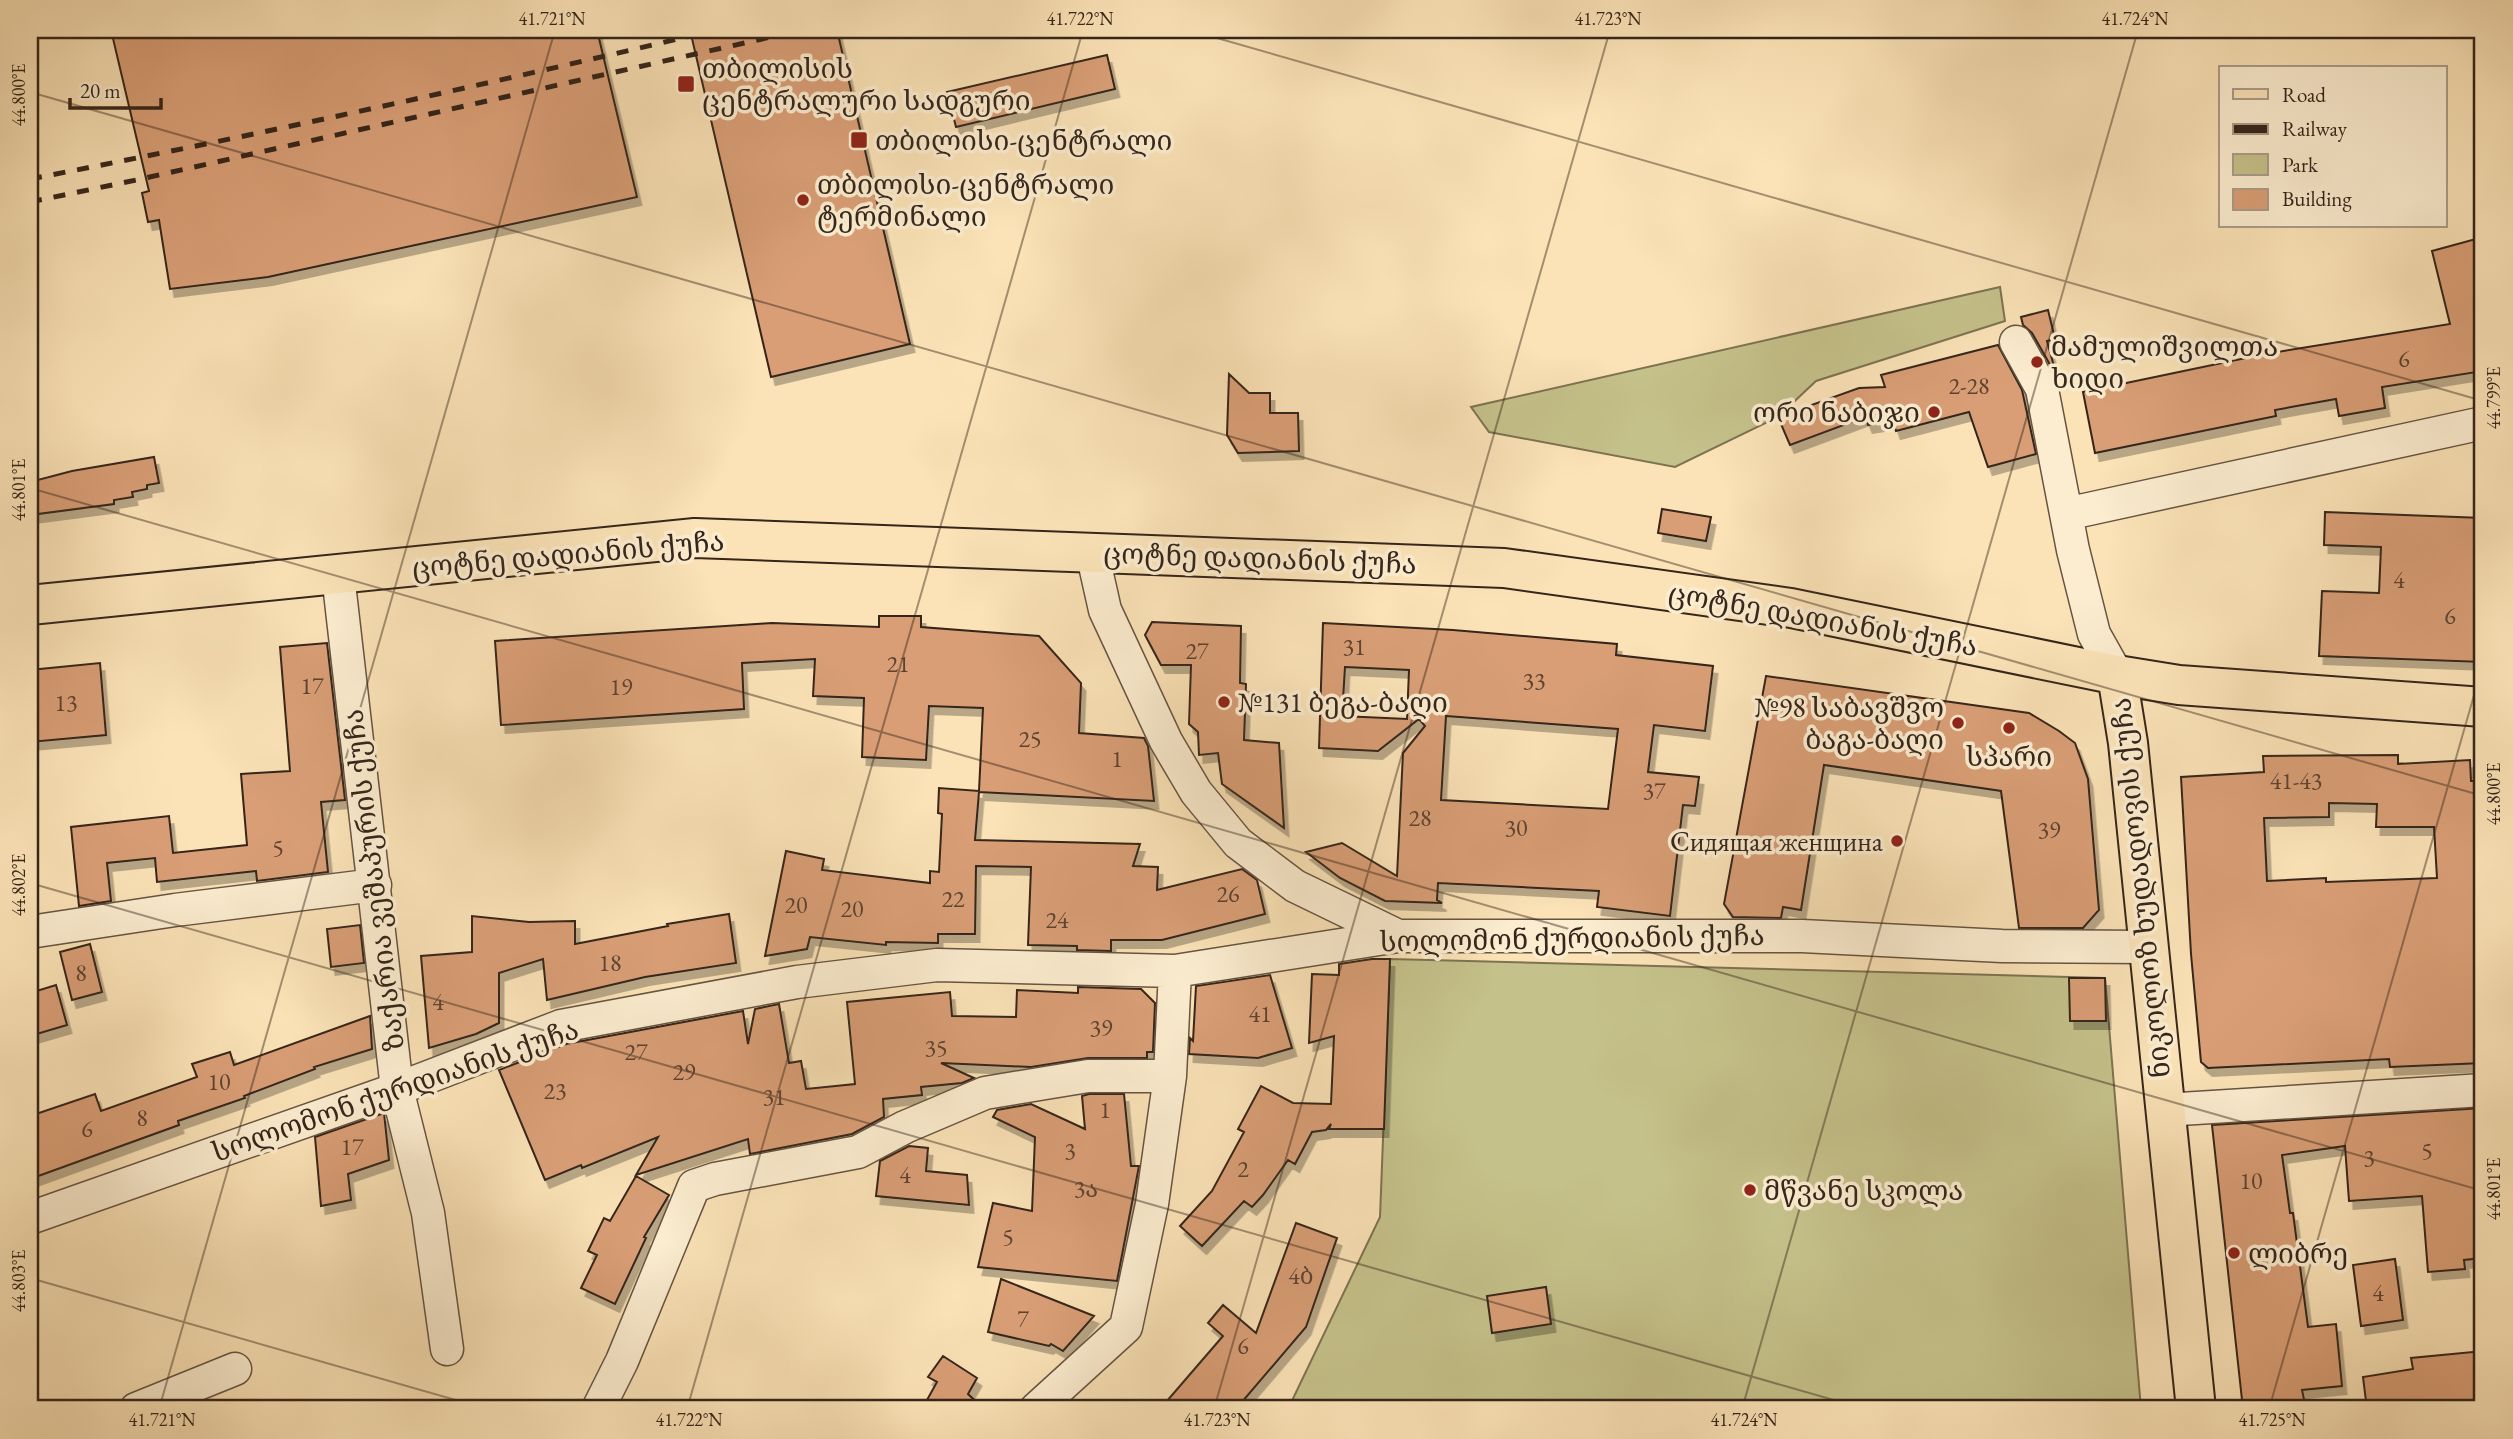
<svg xmlns="http://www.w3.org/2000/svg" width="2513" height="1439" font-family="'EB Garamond','Noto Serif Georgian',serif">
	<defs>
		<filter id="shadow"><feDropShadow dx="4.5" dy="8" stdDeviation="0" flood-color="#0004"/></filter>
	</defs>
	<rect width="100%" height="100%" fill="#fbe3b7"/>
	<filter id="stains"><feTurbulence type="fractalNoise" baseFrequency=".00286" numOctaves="4"/><feColorMatrix values="0 0 0 0 .2 0 0 0 0 .09 0 0 0 0 .02 0 0 0 .5 -.17"/></filter>
	<radialGradient id="worn" r=".72"><stop offset=".6" stop-color="#630" stop-opacity="0"/><stop offset="1" stop-color="#630" stop-opacity=".3"/></radialGradient>
	<path fill="#c5c18a" stroke="#7d7352" stroke-width="2" d="M 2000,287 L 2005,321 L 1816,381 L 1778,417 L 1675,467 L 1489,432 L 1471,407 Z
		M 1390,959 L 2105,978 L 2141,1409 L 1288,1409 L 1380,1217 Z"/>
	<path fill="#d99e76" stroke="#35251b" stroke-width="2" fill-rule="evenodd" filter="url(#shadow)" d="M 111,30 L 597,30 L 637,197 L 268,277 L 170,289 L 159,220 L 148,222 L 142,193 L 149,191 Z
		M 690,30 L 837,30 L 910,344 L 771,377 Z
		M 1107,55 L 1115,89 L 956,127 L 947,92 Z
		M 2483,237 L 2483,371 L 2382,387 L 2385,408 L 2339,416 L 2336,399 L 2275,410 L 2276,416 L 2095,453 L 2083,392 L 2265,354 L 2450,324 L 2432,251 Z
		M 2048,310 L 2055,339 L 2047,341 L 2055,370 L 2053,370 L 2032,333 L 2023,325 L 2021,317 Z
		M 1998,345 L 2022,390 L 2036,454 L 1988,467 L 1969,412 L 1896,431 L 1893,421 L 1868,425 L 1865,417 L 1790,445 L 1778,417 L 1859,388 L 1885,387 L 1881,375 Z
		M 1229,374 L 1249,393 L 1270,393 L 1270,413 L 1298,413 L 1299,451 L 1238,453 L 1227,435 Z
		M 154,457 L 159,483 L 147,485 L 147,489 L 132,492 L 133,497 L 114,500 L 114,504 L 30,515 L 30,482 L 72,471 Z
		M 1662,509 L 1711,517 L 1706,541 L 1658,533 Z
		M 2325,512 L 2483,518 L 2483,662 L 2319,656 L 2322,591 L 2379,593 L 2381,547 L 2324,545 Z
		M 879,616 L 921,616 L 921,627 L 1039,636 L 1081,683 L 1079,733 L 1144,738 L 1148,746 L 1154,801 L 979,792 L 975,840 L 1140,844 L 1133,866 L 1158,867 L 1157,890 L 1242,869 L 1257,880 L 1265,914 L 1162,940 L 1111,940 L 1111,951 L 1077,950 L 1077,946 L 1028,945 L 1031,867 L 976,866 L 975,934 L 938,934 L 938,943 L 886,942 L 886,945 L 810,937 L 807,949 L 765,956 L 786,851 L 824,859 L 822,870 L 930,883 L 930,871 L 939,872 L 942,814 L 938,813 L 939,788 L 979,791 L 983,708 L 929,706 L 926,760 L 862,757 L 864,698 L 813,696 L 815,659 L 742,663 L 744,709 L 501,725 L 495,641 L 772,623 L 879,627 Z
		M 1152,622 L 1241,626 L 1240,683 L 1246,684 L 1244,740 L 1279,743 L 1284,828 L 1222,784 L 1218,753 L 1199,755 L 1198,732 L 1189,724 L 1191,665 L 1161,665 L 1145,635 Z
		M 1323,623 L 1453,630 L 1617,644 L 1616,655 L 1713,666 L 1705,731 L 1654,725 L 1648,772 L 1699,777 L 1695,806 L 1683,805 L 1670,916 L 1597,907 L 1599,891 L 1438,883 L 1437,900 L 1442,903 L 1385,901 L 1340,878 L 1306,852 L 1342,843 L 1397,876 L 1403,753 L 1425,726 L 1419,719 L 1378,751 L 1319,748 ZM 1345,667 L 1409,670 L 1407,719 L 1342,716 ZM 1446,716 L 1618,729 L 1608,809 L 1441,800 Z
		M 327,643 L 345,800 L 321,802 L 328,872 L 257,881 L 256,871 L 157,882 L 155,858 L 107,863 L 111,901 L 79,906 L 71,827 L 169,816 L 173,853 L 247,845 L 241,774 L 290,771 L 280,647 Z
		M 100,663 L 106,735 L 30,742 L 30,670 Z
		M 1766,676 L 2029,713 L 2059,731 L 2075,743 L 2088,779 L 2099,910 L 2083,928 L 2019,928 L 2001,791 L 1824,765 L 1801,910 L 1783,907 L 1781,918 L 1733,917 L 1724,904 Z
		M 2398,755 L 2398,764 L 2470,760 L 2471,781 L 2483,781 L 2483,1063 L 2390,1067 L 2389,1059 L 2208,1068 L 2201,1062 L 2191,954 L 2181,777 L 2264,772 L 2263,756 ZM 2329,803 L 2377,804 L 2376,827 L 2434,827 L 2437,878 L 2326,882 L 2326,878 L 2267,881 L 2264,818 L 2329,817 Z
		M 729,914 L 736,963 L 645,977 L 547,1000 L 543,959 L 499,973 L 499,1023 L 476,1034 L 429,1048 L 421,956 L 472,952 L 472,916 L 529,922 L 575,921 L 575,944 L 668,926 L 667,924 Z
		M 360,925 L 364,963 L 331,967 L 327,929 Z
		M 90,944 L 102,992 L 72,1000 L 60,952 Z
		M 1372,959 L 1390,959 L 1384,1129 L 1329,1129 L 1331,1124 L 1326,1130 L 1312,1132 L 1295,1164 L 1288,1160 L 1263,1195 L 1252,1207 L 1244,1201 L 1202,1246 L 1180,1226 L 1212,1191 L 1244,1132 L 1238,1129 L 1261,1086 L 1293,1103 L 1331,1104 L 1334,1036 L 1309,1043 L 1312,974 L 1339,975 L 1339,964 Z
		M 1270,975 L 1292,1048 L 1258,1058 L 1189,1054 L 1190,1038 L 1193,1041 L 1196,986 Z
		M 2069,978 L 2105,978 L 2106,1021 L 2070,1021 Z
		M 56,985 L 67,1025 L 30,1036 L 30,993 Z
		M 1078,987 L 1141,989 L 1155,1003 L 1153,1052 L 1147,1052 L 1147,1058 L 1088,1058 L 1031,1067 L 941,1063 L 974,1078 L 962,1083 L 921,1087 L 922,1095 L 883,1099 L 884,1117 L 852,1134 L 750,1154 L 748,1139 L 636,1175 L 658,1137 L 582,1168 L 581,1165 L 545,1180 L 499,1070 L 566,1044 L 743,1011 L 748,1044 L 755,1009 L 779,1004 L 789,1063 L 801,1061 L 806,1089 L 855,1084 L 847,1002 L 950,992 L 952,1016 L 1016,1017 L 1017,990 L 1078,993 Z
		M 370,1016 L 372,1049 L 314,1067 L 315,1069 L 244,1096 L 245,1098 L 178,1121 L 179,1125 L 30,1179 L 30,1116 L 95,1094 L 101,1111 L 197,1077 L 192,1064 L 230,1052 L 234,1065 Z
		M 1089,1094 L 1124,1094 L 1131,1166 L 1139,1166 L 1117,1281 L 978,1267 L 993,1203 L 1032,1211 L 1035,1137 L 993,1117 L 997,1110 L 1031,1104 L 1085,1129 L 1082,1096 Z
		M 2483,1108 L 2483,1258 L 2464,1260 L 2465,1269 L 2428,1272 L 2422,1196 L 2349,1201 L 2345,1146 L 2282,1155 L 2290,1213 L 2293,1213 L 2308,1327 L 2336,1324 L 2342,1386 L 2302,1390 L 2306,1409 L 2243,1409 L 2212,1125 Z
		M 384,1113 L 389,1160 L 348,1174 L 351,1200 L 321,1206 L 315,1137 Z
		M 909,1146 L 928,1148 L 926,1171 L 967,1175 L 969,1205 L 876,1196 L 880,1161 Z
		M 636,1176 L 669,1195 L 644,1237 L 646,1238 L 615,1304 L 581,1288 L 597,1255 L 588,1251 L 604,1218 L 610,1221 Z
		M 1296,1223 L 1337,1238 L 1306,1327 L 1236,1409 L 1160,1409 L 1223,1336 L 1208,1323 L 1223,1305 L 1256,1333 Z
		M 2395,1259 L 2403,1320 L 2361,1326 L 2353,1265 Z
		M 1001,1279 L 1094,1316 L 1063,1351 L 1051,1344 L 1049,1346 L 988,1332 Z
		M 1546,1287 L 1551,1324 L 1492,1333 L 1487,1296 Z
		M 2483,1351 L 2483,1409 L 2367,1409 L 2363,1377 L 2413,1369 L 2411,1358 Z
		M 943,1356 L 977,1378 L 968,1394 L 984,1409 L 922,1409 L 937,1382 L 928,1377 Z"/>
	<g fill="none" stroke-linecap="round" stroke-linejoin="round">
		<g stroke="#665442" stroke-width="35">
			<path id="minor" d="M 2016,342 L 2042,389 L 2073,550 L 2094,634 L 2117,675
				M 2066,514 L 2483,423
				M 1092,552 L 1105,610 L 1166,741 L 1196,792 L 1238,843 L 1295,886 L 1398,936
				M 338,575 L 397,1089 L 428,1213 L 447,1349
				M 30,932 L 175,910 L 375,885
				M 2164,1110 L 2483,1090
				M 30,1218 L 397,1089 L 561,1026 L 797,982 L 937,965 L 1175,971 L 1398,936 L 1802,936 L 2002,946 L 2148,947
				M 136,1409 L 235,1369
				M 598,1409 L 622,1361 L 694,1186 L 715,1179 L 858,1152 L 905,1127 L 985,1093 L 1088,1076 L 1170,1076
				M 1036,1409 L 1126,1327 L 1152,1204 L 1170,1076 L 1175,971"/>
		</g>
		<g stroke="#35251b" stroke-width="42">
			<path id="major" d="M 30,605 L 695,538 L 1504,568 L 1791,608 L 2117,675 L 2179,685 L 2483,707
				M 2117,675 L 2128,743 L 2196,1409"/>
		</g>
		<use href="#minor" stroke="#fcedd0" stroke-width="32"/>
		<use href="#major" stroke="#fbe3b7" stroke-width="38"/>
		<path stroke="#35251b" stroke-width="5" stroke-dasharray="12 12" stroke-linecap="butt" d="M 30,179 C 259,135 488,84 716,30
			M 30,202 L 141,179 L 802,30"/>
	</g>
	<path fill="none" stroke="#35251b" stroke-width="2" stroke-opacity="0.45" d="M 1189,30 L 2483,401M 30,92 L 2483,796M 30,488 L 2483,1191M 30,883 L 1865,1409M 30,1278 L 487,1409M 159,1409 L 555,30M 687,1409 L 1083,30M 1214,1409 L 1610,30M 1742,1409 L 2138,30M 2269,1409 L 2483,664"/>
	<g fill="#8f2418" stroke="#fcedd0" stroke-width="2.5">
		<rect x="677" y="75" width="18" height="18" rx="3.5"/>
		<rect x="850" y="131" width="18" height="18" rx="3.5"/>
		<circle cx="803" cy="200" r="7"/>
		<circle cx="2037" cy="362" r="7"/>
		<circle cx="1934" cy="412" r="7"/>
		<circle cx="1224" cy="702" r="7"/>
		<circle cx="1958" cy="723" r="7"/>
		<circle cx="2009" cy="728" r="7"/>
		<circle cx="1897" cy="841" r="7"/>
		<circle cx="1750" cy="1190" r="7"/>
		<circle cx="2234" cy="1253" r="7"/>
	</g>
	<g text-anchor="middle" dominant-baseline="central" stroke-width="7" stroke-linejoin="round" paint-order="stroke">
		<g font-size="24" fill="#5e4332">
			<text x="2404" y="358">6</text>
			<text x="1969" y="385">2-28</text>
			<text x="2399" y="579">4</text>
			<text x="2450" y="615">6</text>
			<text x="1354" y="646">31</text>
			<text x="1197" y="650">27</text>
			<text x="898" y="663">21</text>
			<text x="1534" y="680">33</text>
			<text x="312" y="685">17</text>
			<text x="621" y="686">19</text>
			<text x="66" y="702">13</text>
			<text x="1030" y="738">25</text>
			<text x="1117" y="758">1</text>
			<text x="2296" y="780">41-43</text>
			<text x="1654" y="790">37</text>
			<text x="1420" y="817">28</text>
			<text x="1516" y="827">30</text>
			<text x="2049" y="829">39</text>
			<text x="278" y="847">5</text>
			<text x="1228" y="893">26</text>
			<text x="953" y="898">22</text>
			<text x="796" y="904">20</text>
			<text x="852" y="908">20</text>
			<text x="1057" y="919">24</text>
			<text x="610" y="962">18</text>
			<text x="81" y="972">8</text>
			<text x="438" y="1001">4</text>
			<text x="1260" y="1013">41</text>
			<text x="1101" y="1027">39</text>
			<text x="936" y="1047">35</text>
			<text x="636" y="1051">27</text>
			<text x="684" y="1071">29</text>
			<text x="219" y="1081">10</text>
			<text x="555" y="1090">23</text>
			<text x="774" y="1096">31</text>
			<text x="1105" y="1109">1</text>
			<text x="142" y="1117">8</text>
			<text x="87" y="1128">6</text>
			<text x="352" y="1146">17</text>
			<text x="1070" y="1150">3</text>
			<text x="2427" y="1150">5</text>
			<text x="2369" y="1157">3</text>
			<text x="1243" y="1168">2</text>
			<text x="905" y="1174">4</text>
			<text x="2251" y="1180">10</text>
			<text x="1086" y="1188">3ა</text>
			<text x="1008" y="1236">5</text>
			<text x="1301" y="1275">4ბ</text>
			<text x="2378" y="1292">4</text>
			<text x="1023" y="1318">7</text>
			<text x="1243" y="1345">6</text>
		</g>
		<g font-size="28" fill="#35251b" stroke="#fcedd0" text-anchor="start">
			<text x="702" y="68">თბილისის<tspan x="702" dy="32">ცენტრალური სადგური</tspan></text>
			<text x="875" y="140">თბილისი-ცენტრალი</text>
			<text x="817" y="184">თბილისი-ცენტრალი<tspan x="817" dy="32">ტერმინალი</tspan></text>
			<text x="2051" y="346">მამულიშვილთა<tspan x="2051" dy="32">ხიდი</tspan></text>
			<text x="1920" y="412" text-anchor="end">ორი ნაბიჯი</text>
			<text x="1238" y="702">№131 ბეგა-ბაღი</text>
			<text x="1944" y="707" text-anchor="end">№98 საბავშვო<tspan x="1944" dy="32">ბაგა-ბაღი</tspan></text>
			<text x="2009" y="756" text-anchor="middle">სპარი</text>
			<text x="1883" y="841" text-anchor="end">Сидящая женщина</text>
			<text x="1764" y="1190">მწვანე სკოლა</text>
			<text x="2248" y="1253">ლიბრე</text>
		</g>
		<g font-size="28" fill="#35251b" stroke="#fcedd0">
			<text transform="translate(568 554) rotate(-5)">ცოტნე დადიანის ქუჩა</text>
			<text transform="translate(1260 558) rotate(2)">ცოტნე დადიანის ქუჩა</text>
			<text transform="translate(1823 619) rotate(10)">ცოტნე დადიანის ქუჩა</text>
			<text transform="translate(373 880) rotate(-97)">ზაქარია ვეშაპურის ქუჩა</text>
			<text transform="translate(2140 888) rotate(-96)">ნიკოლოზ ხუდადოვის ქუჩა</text>
			<text transform="translate(1572 938) rotate(-1)">სოლომონ ქურდიანის ქუჩა</text>
			<text transform="translate(395 1090) rotate(-19)">სოლომონ ქურდიანის ქუჩა</text>
		</g>
	</g>
	<rect width="2513" height="1439" fill="none" stroke="#fbe3b7" stroke-width="77"/>
	<rect x="2219" y="66" width="228" height="161" fill="#fcedd0" stroke="#ac9d88" stroke-width="2"/>
	<rect x="2233" y="89" width="35" height="10" fill="#fbe3b7" stroke="#ac9d88" stroke-width="2"/>
	<text x="2282" y="102" font-size="21" fill="#35251b">Road</text>
	<rect x="2233" y="124" width="35" height="10" fill="#35251b" stroke="#ac9d88" stroke-width="2"/>
	<text x="2282" y="136" font-size="21" fill="#35251b">Railway</text>
	<rect x="2233" y="154" width="35" height="21" fill="#c5c18a" stroke="#ac9d88" stroke-width="2"/>
	<text x="2282" y="172" font-size="21" fill="#35251b">Park</text>
	<rect x="2233" y="189" width="35" height="21" fill="#d99e76" stroke="#ac9d88" stroke-width="2"/>
	<text x="2282" y="206" font-size="21" fill="#35251b">Building</text>
	<path d="M70 98v10h91v-10" fill="none" stroke="#35251b" stroke-width="3.5"/>
	<text x="80" y="98" font-size="21" fill="#35251b" stroke="#fcedd0" stroke-width="5" paint-order="stroke">20 m</text>
	<rect x="38" y="38" width="2436" height="1362" fill="none" stroke="#35251b" stroke-width="2.5"/>
	<g font-size="18" text-anchor="middle" fill="#35251b">
		<text x="552" y="25">41.721°N</text>
		<text x="1080" y="25">41.722°N</text>
		<text x="1608" y="25">41.723°N</text>
		<text x="2135" y="25">41.724°N</text>
		<text transform="translate(19 95) rotate(-90)" y="6">44.800°E</text>
		<text transform="translate(2494 398) rotate(-90)" y="6">44.799°E</text>
		<text transform="translate(19 490) rotate(-90)" y="6">44.801°E</text>
		<text transform="translate(2494 794) rotate(-90)" y="6">44.800°E</text>
		<text transform="translate(19 885) rotate(-90)" y="6">44.802°E</text>
		<text transform="translate(2494 1189) rotate(-90)" y="6">44.801°E</text>
		<text transform="translate(19 1281) rotate(-90)" y="6">44.803°E</text>
		<text x="162" y="1426">41.721°N</text>
		<text x="689" y="1426">41.722°N</text>
		<text x="1217" y="1426">41.723°N</text>
		<text x="1744" y="1426">41.724°N</text>
		<text x="2272" y="1426">41.725°N</text>
	</g>
	<rect width="100%" height="100%" filter="url(#stains)"/>
	<rect width="100%" height="100%" fill="url(#worn)"/>
</svg>
